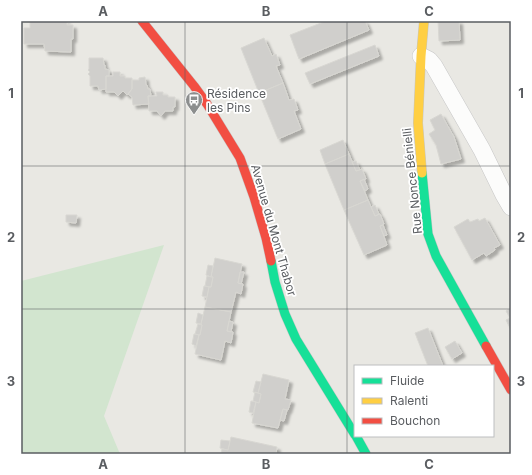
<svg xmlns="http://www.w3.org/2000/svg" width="532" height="475" font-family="Inter,sans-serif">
	<defs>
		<filter id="shadow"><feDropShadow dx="3.5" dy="3.5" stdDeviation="1" flood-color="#0004"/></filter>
	</defs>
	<rect width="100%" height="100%" fill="#e9e8e3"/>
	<path fill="#d2e5cf" d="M 164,245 L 104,416 L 120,454 L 21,454 L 21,281 Z"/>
	<path fill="#d0cfcc" stroke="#d8d7d2" filter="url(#shadow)" d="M 30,21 L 67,21 L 67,25 L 73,25 L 73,39 L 71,39 L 71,52 L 45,51 L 44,44 L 24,44 L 24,28 L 30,28 Z
		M 326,21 L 365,21 L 369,30 L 299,59 L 290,35 Z
		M 438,21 L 459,21 L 460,40 L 439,41 Z
		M 264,38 L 272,56 L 276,54 L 280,65 L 276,66 L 283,83 L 259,93 L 241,48 Z
		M 375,45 L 379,56 L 310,84 L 305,73 Z
		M 89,58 L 103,58 L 104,65 L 105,65 L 105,69 L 109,70 L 109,76 L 106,76 L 106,89 L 99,90 L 98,86 L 90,86 L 90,76 L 88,74 L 90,72 L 88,70 L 89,69 Z
		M 113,72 L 120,72 L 120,76 L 125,76 L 125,78 L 132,78 L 132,89 L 127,95 L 123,91 L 118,96 L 114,92 L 106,92 L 106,76 L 113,76 Z
		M 145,77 L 146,85 L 147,85 L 148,89 L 150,89 L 151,96 L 148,96 L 149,104 L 133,105 L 132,97 L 128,94 L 132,89 L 132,80 L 139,80 L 139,78 Z
		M 283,83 L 289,100 L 294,99 L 298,110 L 294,111 L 301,129 L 278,139 L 259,93 Z
		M 156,92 L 163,92 L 163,95 L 168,95 L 168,97 L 175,97 L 175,107 L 173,107 L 173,111 L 165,111 L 161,116 L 157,111 L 149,111 L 148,96 L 157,96 Z
		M 441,114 L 454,137 L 461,159 L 441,164 L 436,145 L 429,134 L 435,130 L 430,120 Z
		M 343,140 L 349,154 L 325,164 L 320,150 Z
		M 349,154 L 356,171 L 362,169 L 366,179 L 360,181 L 368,200 L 344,210 L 325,164 Z
		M 356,161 L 360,170 L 356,171 L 352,162 Z
		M 364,179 L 368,189 L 365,191 L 360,181 Z
		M 368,200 L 375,216 L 380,214 L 384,224 L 380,226 L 387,245 L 364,255 L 344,210 Z
		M 375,205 L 379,214 L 375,216 L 371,207 Z
		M 66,215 L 77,215 L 76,223 L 66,222 Z
		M 485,218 L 500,245 L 494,248 L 495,250 L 486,256 L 484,253 L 472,260 L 454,227 L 468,219 L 470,222 L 478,219 L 479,221 Z
		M 383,225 L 387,235 L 384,236 L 380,226 Z
		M 215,258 L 242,264 L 238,283 L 243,284 L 241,294 L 236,292 L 231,312 L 205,307 L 209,287 L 211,287 L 213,277 L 211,277 Z
		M 208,265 L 213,266 L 211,277 L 206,275 Z
		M 240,272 L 244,272 L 241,284 L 238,283 Z
		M 207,276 L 213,277 L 211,287 L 205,286 Z
		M 204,286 L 209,287 L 207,297 L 202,296 Z
		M 205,307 L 231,312 L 227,331 L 233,332 L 231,343 L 225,341 L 221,360 L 195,354 L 199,335 L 200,335 L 202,325 L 201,324 Z
		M 511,308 L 511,330 L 506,320 L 510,318 L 506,311 Z
		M 198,313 L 203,315 L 201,324 L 196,323 Z
		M 229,321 L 233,322 L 231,332 L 227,331 Z
		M 198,324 L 202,325 L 200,335 L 195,334 Z
		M 428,328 L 443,366 L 428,366 L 415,333 Z
		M 194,334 L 199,335 L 196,346 L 192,344 Z
		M 455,341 L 462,353 L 452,359 L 445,347 Z
		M 263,374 L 289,380 L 285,399 L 291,400 L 288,410 L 283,409 L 278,428 L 252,423 L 256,402 L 259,403 L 261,394 L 258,393 Z
		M 256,381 L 261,382 L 258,393 L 253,392 Z
		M 255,392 L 261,394 L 259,403 L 253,401 Z
		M 251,401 L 256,402 L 253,413 L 249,412 Z
		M 283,409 L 287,410 L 284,421 L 280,420 Z
		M 231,437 L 277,447 L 276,454 L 221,454 L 222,449 L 228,450 Z
		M 221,440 L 230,441 L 228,450 L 220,448 Z"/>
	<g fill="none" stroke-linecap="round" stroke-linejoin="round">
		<g stroke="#c6c6c6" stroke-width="18">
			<path id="street" d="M 421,56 L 429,60 L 434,66 L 482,150 L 504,195 L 511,207"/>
		</g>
		<g stroke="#c6c6c5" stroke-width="10">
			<path id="fast" d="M 422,173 L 428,234 L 436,256 L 486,346
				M 271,261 L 275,282 L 285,314 L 296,339 L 355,435
				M 356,436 L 366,454"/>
		</g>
		<g stroke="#c6c6c5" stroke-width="10">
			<path id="slow" d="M 422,173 L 418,123 L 421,56 L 424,21"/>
		</g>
		<g stroke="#c6c6c5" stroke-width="10">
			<path id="jam" d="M 142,21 L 194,86 L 207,104 L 240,158 L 254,197 L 266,238 L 271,261
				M 486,346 L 511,390"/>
		</g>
		<use href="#street" stroke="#fcfcfb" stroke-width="17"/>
		<use href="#fast" stroke="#16e098" stroke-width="9"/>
		<use href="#slow" stroke="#ffcf43" stroke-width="9"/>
		<use href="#jam" stroke="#f24e42" stroke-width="9"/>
	</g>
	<path fill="none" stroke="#5a5d61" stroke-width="1" stroke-opacity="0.55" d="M 185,21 L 185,454M 347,21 L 347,454M 21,166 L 511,166M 21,309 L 511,309"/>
	<defs>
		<g id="bus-pin" transform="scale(0.9)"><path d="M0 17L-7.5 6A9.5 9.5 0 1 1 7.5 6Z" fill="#8c8e8e" stroke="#fff"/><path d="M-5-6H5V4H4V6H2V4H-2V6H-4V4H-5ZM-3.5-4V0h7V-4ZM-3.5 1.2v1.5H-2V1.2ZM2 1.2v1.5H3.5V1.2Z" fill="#fff"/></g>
	</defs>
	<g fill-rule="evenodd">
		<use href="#bus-pin" x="194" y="100"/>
	</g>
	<g text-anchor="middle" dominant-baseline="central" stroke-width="3.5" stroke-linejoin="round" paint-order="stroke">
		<g font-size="12" fill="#5a5d61" stroke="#fff" text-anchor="start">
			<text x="207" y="93">Résidence<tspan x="207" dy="14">les Pins</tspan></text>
		</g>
		<g font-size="12" fill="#5a5d61" stroke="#fff">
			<text transform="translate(412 181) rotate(-96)">Rue Nonce Bénielli</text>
			<text transform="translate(274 230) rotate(74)">Avenue du Mont Thabor</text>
		</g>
	</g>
	<rect width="532" height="475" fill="none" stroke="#ffffff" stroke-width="44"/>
	<rect x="354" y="365" width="140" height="72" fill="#ffffff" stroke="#bdbec0"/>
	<rect x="362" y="378" width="20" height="6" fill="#16e098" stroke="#bdbec0"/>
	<text x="390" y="385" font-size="12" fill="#5a5d61">Fluide</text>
	<rect x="362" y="398" width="20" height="6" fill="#ffcf43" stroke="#bdbec0"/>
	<text x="390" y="405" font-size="12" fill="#5a5d61">Ralenti</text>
	<rect x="362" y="418" width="20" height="6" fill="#f24e42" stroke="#bdbec0"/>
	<text x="390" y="425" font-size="12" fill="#5a5d61">Bouchon</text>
	<rect x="22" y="22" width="488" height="431" fill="none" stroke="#5a5d61" stroke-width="1.5"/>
	<g font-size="13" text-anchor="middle" font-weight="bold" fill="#5a5d61">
		<text x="103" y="16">A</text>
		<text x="266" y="16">B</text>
		<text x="429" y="16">C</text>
		<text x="11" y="98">1</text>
		<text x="521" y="98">1</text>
		<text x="11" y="242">2</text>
		<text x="521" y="242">2</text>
		<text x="11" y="386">3</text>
		<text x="521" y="386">3</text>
		<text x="103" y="469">A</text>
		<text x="266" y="469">B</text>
		<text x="429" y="469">C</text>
	</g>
</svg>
